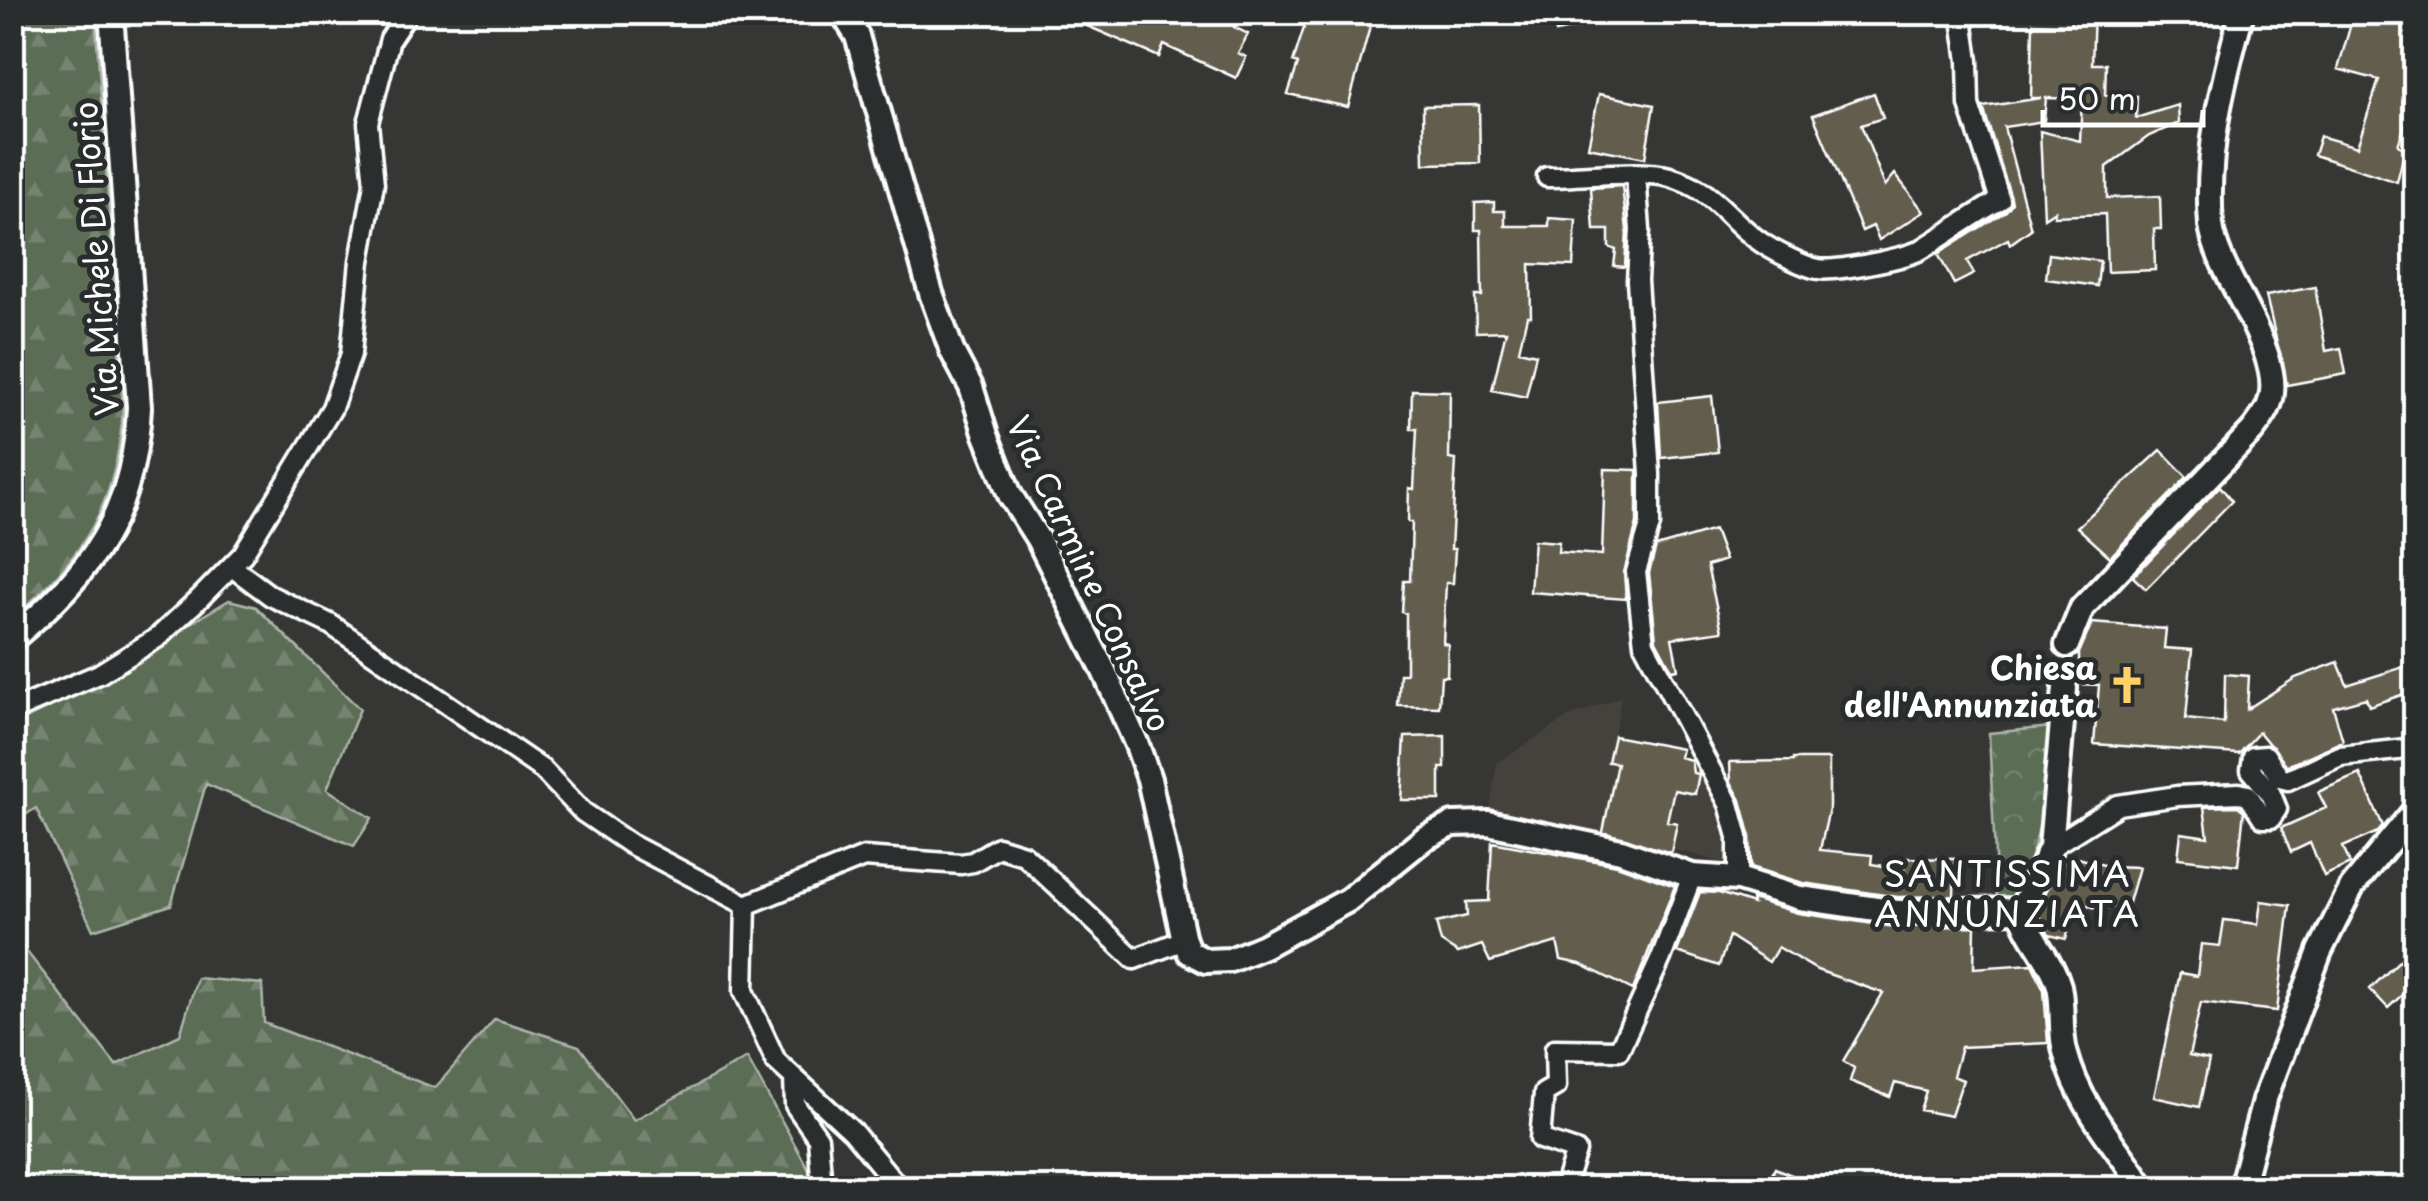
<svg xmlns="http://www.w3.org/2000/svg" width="2428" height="1201" font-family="'Playpen Sans',sans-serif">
	<defs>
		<pattern id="forest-firs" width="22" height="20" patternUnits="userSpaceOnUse" patternTransform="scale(2.5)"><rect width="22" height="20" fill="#5b6d57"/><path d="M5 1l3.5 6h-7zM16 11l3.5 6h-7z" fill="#748370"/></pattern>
		<pattern id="park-crowns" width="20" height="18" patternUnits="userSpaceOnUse" patternTransform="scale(2.5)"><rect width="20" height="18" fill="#5b6d57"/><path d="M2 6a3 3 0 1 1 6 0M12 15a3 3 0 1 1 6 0" fill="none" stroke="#748370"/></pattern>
	</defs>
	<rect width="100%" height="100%" fill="#363734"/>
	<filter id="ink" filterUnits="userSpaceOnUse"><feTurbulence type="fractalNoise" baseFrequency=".01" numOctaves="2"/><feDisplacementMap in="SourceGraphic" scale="20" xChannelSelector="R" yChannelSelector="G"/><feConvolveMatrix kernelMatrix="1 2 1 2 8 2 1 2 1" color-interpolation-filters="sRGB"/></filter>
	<g filter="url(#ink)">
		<path fill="#44423c" d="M 1621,697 L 1614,736 L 1682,749 L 1681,757 L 1695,761 L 1728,825 L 1728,864 L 1672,849 L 1489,814 L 1497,763 L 1568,717 Z"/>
		<path fill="url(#forest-firs)" stroke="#adb6ab" stroke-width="2.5" d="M 13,12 L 95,13 L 123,407 C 118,504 85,555 13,618 Z
			M 229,600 L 256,607 L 360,709 L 327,789 L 372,818 L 354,846 L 206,784 L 171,905 L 93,930 L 36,808 L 13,823 L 12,726 L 131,666 L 183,628 Z
			M 12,933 L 116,1065 L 180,1035 L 197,978 L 262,984 L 264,1023 L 435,1088 L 495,1019 L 579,1046 L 634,1120 L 747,1058 L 814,1179 L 806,1188 L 13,1188 Z"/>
		<path fill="url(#park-crowns)" stroke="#adb6ab" stroke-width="2.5" d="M 2052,727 C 2048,788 2041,844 2014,899 L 1997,898 L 1989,733 Z"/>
		<path fill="#645d4d" stroke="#fff" stroke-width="2.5" d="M 1055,12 L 1242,12 L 1234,27 L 1248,34 L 1238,53 L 1246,57 L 1236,78 L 1164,45 L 1159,57 Z
			M 1309,12 L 1374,12 L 1348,107 L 1288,94 L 1298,64 L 1293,62 Z
			M 1552,12 L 1611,12 L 1612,20 L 1556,32 Z
			M 2072,12 L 2094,12 L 2092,64 L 2106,64 L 2105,95 L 2137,96 L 2136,118 L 2178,105 L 2179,123 L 2149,136 L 2107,167 L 2107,198 L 2160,196 L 2161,229 L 2154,229 L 2155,270 L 2107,272 L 2105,214 L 2054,216 L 2055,211 L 2044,218 L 2040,131 L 2080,141 L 2082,99 L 2046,98 L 2044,121 L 2004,127 L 2031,229 L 2010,244 L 2008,239 L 1967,261 L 1974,274 L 1954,284 L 1938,254 L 2006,211 L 2012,203 L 1983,107 L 2041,98 L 2031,98 L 2033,23 L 2071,24 Z
			M 2352,20 L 2401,22 L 2416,27 L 2416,96 L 2398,145 L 2405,149 L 2397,182 L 2314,155 L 2320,136 L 2357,147 L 2379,80 L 2338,69 Z
			M 1874,93 L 1883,118 L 1861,125 L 1885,186 L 1895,174 L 1924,212 L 1879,240 L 1873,226 L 1862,231 L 1813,115 Z
			M 1599,94 L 1654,105 L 1645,158 L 1588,147 Z
			M 1479,105 L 1480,163 L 1424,164 L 1423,106 Z
			M 1622,186 L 1627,230 L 1625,267 L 1614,266 L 1616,250 L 1609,247 L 1609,230 L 1594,230 L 1591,188 Z
			M 1494,202 L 1494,211 L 1505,211 L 1505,226 L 1549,226 L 1549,218 L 1576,220 L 1573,266 L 1530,264 L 1531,316 L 1527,316 L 1519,350 L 1536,354 L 1526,397 L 1492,390 L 1506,331 L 1476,332 L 1475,296 L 1482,296 L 1481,230 L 1475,230 L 1475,203 Z
			M 2049,254 L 2100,261 L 2097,286 L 2046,279 Z
			M 2315,287 L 2326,351 L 2341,348 L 2346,374 L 2287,385 L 2266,296 Z
			M 1412,390 L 1450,391 L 1449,459 L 1456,460 L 1451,549 L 1455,549 L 1453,583 L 1446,583 L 1443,643 L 1448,644 L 1447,676 L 1441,676 L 1439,707 L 1398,706 L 1400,674 L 1406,674 L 1406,613 L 1402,612 L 1404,581 L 1410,581 L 1412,522 L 1408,522 L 1409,488 L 1414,489 L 1417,429 L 1411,429 Z
			M 1712,396 L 1718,452 L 1661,458 L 1658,402 Z
			M 2161,450 L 2187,477 L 2110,557 L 2077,527 Z
			M 1605,469 L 1637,470 L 1637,523 L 1624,573 L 1626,599 L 1530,592 L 1534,540 L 1559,542 L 1558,552 L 1602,555 Z
			M 2220,486 L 2232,501 L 2146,589 L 2133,577 Z
			M 1714,530 L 1725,560 L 1707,566 L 1722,631 L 1672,638 L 1678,669 L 1672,670 L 1656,640 L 1649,573 L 1656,547 Z
			M 2092,623 L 2166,629 L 2164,648 L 2192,650 L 2186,719 L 2224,723 L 2225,674 L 2249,676 L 2247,709 L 2295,678 L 2338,662 L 2347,685 L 2416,663 L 2416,690 L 2369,706 L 2366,698 L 2333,707 L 2343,741 L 2287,766 L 2259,732 L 2239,754 L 2094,744 L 2099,685 L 2079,684 L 2079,653 Z
			M 1445,736 L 1445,768 L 1440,768 L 1440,800 L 1401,800 L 1405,737 Z
			M 1614,736 L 1682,749 L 1680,757 L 1691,760 L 1693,773 L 1699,774 L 1695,794 L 1674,790 L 1667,821 L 1677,823 L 1671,853 L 1603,832 L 1617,763 L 1608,762 Z
			M 1793,759 L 1829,759 L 1829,809 L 1820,850 L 1872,855 L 1871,864 L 1904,869 L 1905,858 L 1955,859 L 1954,896 L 1898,897 L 1803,883 L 1751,867 L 1750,834 L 1741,800 L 1731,782 L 1730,762 L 1793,761 Z
			M 2360,774 L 2383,826 L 2378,832 L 2343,847 L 2350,864 L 2324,876 L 2310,843 L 2291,852 L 2281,828 L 2326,808 L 2318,792 Z
			M 2238,806 L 2244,811 L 2238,865 L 2178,858 L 2181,833 L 2208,837 L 2204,807 Z
			M 1492,842 L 1617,865 L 1675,886 L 1633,990 L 1580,964 L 1561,960 L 1557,942 L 1490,962 L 1482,945 L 1458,953 L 1441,942 L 1436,923 L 1467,916 L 1466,902 L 1489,901 Z
			M 2071,856 L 2107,866 L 2139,867 L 2128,906 L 2096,908 L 2076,902 L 2066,939 L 2049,935 L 2037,911 L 2055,873 Z
			M 1700,892 L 1719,893 L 1753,904 L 1752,899 L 1798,913 L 1895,927 L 1975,926 L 1974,968 L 2032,964 L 2044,990 L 2048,1043 L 1961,1047 L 1953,1076 L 1963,1080 L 1951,1116 L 1920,1110 L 1926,1091 L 1895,1083 L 1890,1097 L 1850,1081 L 1854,1068 L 1843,1061 L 1883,993 L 1817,970 L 1778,947 L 1769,962 L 1729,936 L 1719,966 L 1677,952 Z
			M 2261,901 L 2290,905 L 2277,1011 L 2201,1002 L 2189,1056 L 2209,1060 L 2199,1107 L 2154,1097 L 2180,973 L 2197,976 L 2201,944 L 2220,946 L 2224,920 L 2258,924 Z
			M 2407,953 L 2416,962 L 2416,982 L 2388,1008 L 2370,989 Z
			M 1775,1168 L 1822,1188 L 1766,1188 Z"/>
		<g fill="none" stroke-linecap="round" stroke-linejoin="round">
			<path stroke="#4a4b48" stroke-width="22" stroke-dasharray="22 11" stroke-linecap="butt" d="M 2065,688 L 2067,645"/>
			<g stroke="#fff" stroke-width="25">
				<path id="minor" d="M 1636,175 L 1640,230 L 1637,280 L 1650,474 L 1650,525 L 1636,572 L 1644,644 L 1729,804 L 1738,837 L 1738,879
					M 1547,177 C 1578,177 1644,169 1670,177 C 1715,190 1727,219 1762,243 C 1772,250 1805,267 1818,269 C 1834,272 1908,258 1922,249 C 1948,233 1973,215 2000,200 L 1969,105 L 1968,61 L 1961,12
					M 232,567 L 271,596 L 330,624 L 543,770 L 583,812 L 630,844 L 746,905
					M 12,711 L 99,674 L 157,638 L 199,599 L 243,554 L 332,408 L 351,354 L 360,261 L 374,184 L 368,123 L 390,39 L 408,12
					M 2051,847 L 2118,805 L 2177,796 L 2239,793 L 2248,795 L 2263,818 L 2271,818 L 2277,809 L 2271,794 L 2251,770 L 2253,757 L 2266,756 L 2280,778 L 2288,780 L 2340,756 L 2416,748
					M 746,905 L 864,857 L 961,864 L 973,862 L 998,847 L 1024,855 L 1134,959 L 1184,940
					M 746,905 L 744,991 L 776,1061 L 853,1132 L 899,1188
					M 794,1078 L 795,1105 L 818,1138 L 822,1188
					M 1564,1188 L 1576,1151 L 1540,1139 L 1544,1093 L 1556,1086 L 1555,1049 L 1619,1050 L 1661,958 L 1692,876"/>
			</g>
			<g stroke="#fff" stroke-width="30">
				<path id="tertiary" d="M 842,12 L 857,36 L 931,293 L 952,351 L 971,387 L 986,435 L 1010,495 L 1038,539 L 1104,671 L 1137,745 L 1149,779 L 1184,940 L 1189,952 L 1206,961 L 1230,960 L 1264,946 L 1348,900 L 1425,838 L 1453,824 L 1488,823 L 1621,851 L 1692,876 L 1738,879 L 1800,898 L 1897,912 L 2021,910
					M 12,639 C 93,571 134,515 139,407 L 111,12
					M 2067,645 L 2082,608 L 2252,431 C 2258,423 2266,414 2269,405 C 2289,357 2216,275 2211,225 C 2205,153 2223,81 2242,12
					M 2021,910 C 2028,938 2051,957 2059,986 C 2064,1008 2059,1033 2066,1055 C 2080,1107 2115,1144 2144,1188
					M 2021,910 L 2051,847 L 2065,688
					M 2241,1188 L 2264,1101 L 2320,951 L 2352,887 L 2416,809"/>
			</g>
			<use href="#minor" stroke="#2a2d2e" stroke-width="18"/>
			<use href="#tertiary" stroke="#2a2d2e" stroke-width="22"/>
		</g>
	</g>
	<defs>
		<g id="church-bare" transform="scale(3)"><path d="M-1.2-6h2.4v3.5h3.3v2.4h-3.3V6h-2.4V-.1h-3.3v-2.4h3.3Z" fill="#ffd166" stroke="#2a2d2e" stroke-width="2.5" paint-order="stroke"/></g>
	</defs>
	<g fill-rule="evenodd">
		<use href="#church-bare" x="2127" y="685"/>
	</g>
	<g text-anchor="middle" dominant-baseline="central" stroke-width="10" stroke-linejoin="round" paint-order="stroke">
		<g font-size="32" fill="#fff" stroke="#2a2d2e">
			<text transform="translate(95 259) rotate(-94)">Via Michele Di Florio</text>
			<text transform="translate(1090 573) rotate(65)">Via Carmine Consalvo</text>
		</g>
		<g font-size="32" font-weight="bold" fill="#fff" stroke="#2a2d2e" text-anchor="end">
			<text x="2097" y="667">Chiesa<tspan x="2097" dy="37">dell'Annunziata</tspan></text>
		</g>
		<g font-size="35" letter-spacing="2.5" fill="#fff" stroke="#2a2d2e">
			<text x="2008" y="872">SANTISSIMA<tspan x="2008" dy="40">ANNUNZIATA</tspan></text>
		</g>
	</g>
	<rect width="2428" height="1201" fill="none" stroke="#2a2d2e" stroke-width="50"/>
	<rect x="25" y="25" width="2378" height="1151" fill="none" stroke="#fff" stroke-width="4" filter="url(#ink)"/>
	<path d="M2043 110v15h160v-15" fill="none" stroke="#ffffff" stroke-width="5"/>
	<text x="2058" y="110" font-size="30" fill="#ffffff" stroke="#2a2d2e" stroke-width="8" paint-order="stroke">50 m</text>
</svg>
